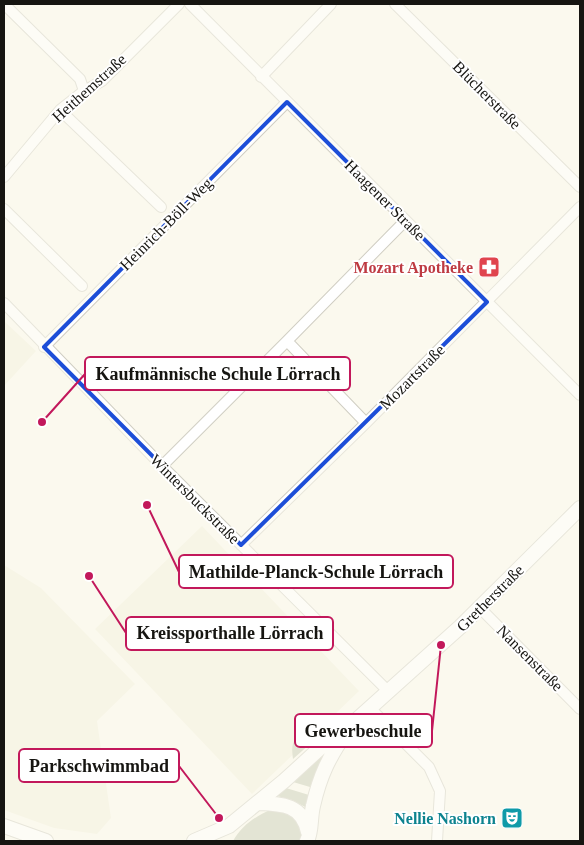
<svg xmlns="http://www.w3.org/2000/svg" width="584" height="845" font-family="'Times New Roman',serif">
	<rect width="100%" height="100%" fill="#fbf9ee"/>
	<path fill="#f2efdc" d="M 4,321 L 36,351 L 4,386 Z
		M 202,526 L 359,691 L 252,794 L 95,629 Z
		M 4,565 L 41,588 L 135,684 L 97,721 L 111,818 L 97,834 L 54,828 L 4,810 Z"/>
	<path fill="#c6cab3" d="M 308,733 L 320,735 L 293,759 C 291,743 292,739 308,733 Z
		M 333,744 L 320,764 L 310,787 L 293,782 Z
		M 286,788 L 309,795 L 307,808 L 292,800 L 277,796 Z
		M 272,809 C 278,810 284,811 289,813 C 300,817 306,831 303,841 L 233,841 C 242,825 256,816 272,809 Z"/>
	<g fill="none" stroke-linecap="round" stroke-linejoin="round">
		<g stroke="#d0cec3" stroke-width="12">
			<path id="minor" d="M 4,4 L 80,79 L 84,91
				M 190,4 L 580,395
				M 395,4 L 580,187
				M 261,77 L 331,4
				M 60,110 L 161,207
				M 4,177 L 60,110 L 84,91 L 102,81 L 179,4
				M 4,209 L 82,286
				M 4,303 L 162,466 L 388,691
				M 287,341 L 366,423
				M 44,347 L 287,102
				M 162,466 L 287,341 L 405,221
				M 241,545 L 366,423 L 580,207
				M 480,608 L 580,709
				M 370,708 L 429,767 L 440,791 L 437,841"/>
		</g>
		<g stroke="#d0cec3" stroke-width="16">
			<path id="secondary" d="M 257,803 C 282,804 302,804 308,832
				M 4,826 L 46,841
				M 194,841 L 229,826 L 284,781 L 330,739 L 352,724 L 460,627 L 580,508
				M 307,841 C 312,831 310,818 313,806 C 320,775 329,757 347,731"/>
		</g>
		<use href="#minor" stroke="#fff" stroke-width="10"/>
		<use href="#secondary" stroke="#fff" stroke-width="14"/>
	</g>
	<path d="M0 0H584V845H0ZM 287,102 L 487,302 L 241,545 L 44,347 Z" fill="#fbf9ee" fill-opacity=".55" fill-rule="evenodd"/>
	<path fill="none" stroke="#1d4ed8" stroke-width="4" stroke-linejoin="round" d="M 287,102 L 487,302 L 241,545 L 44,347 Z"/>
	<defs>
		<g id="pharmacy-square" transform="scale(1.125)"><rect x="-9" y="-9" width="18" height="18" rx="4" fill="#e0444e" stroke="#fff"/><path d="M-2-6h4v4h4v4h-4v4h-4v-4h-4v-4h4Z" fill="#fff"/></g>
		<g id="theatre-square" transform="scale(1.125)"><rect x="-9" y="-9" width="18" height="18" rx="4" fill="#0f9aa8" stroke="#fff"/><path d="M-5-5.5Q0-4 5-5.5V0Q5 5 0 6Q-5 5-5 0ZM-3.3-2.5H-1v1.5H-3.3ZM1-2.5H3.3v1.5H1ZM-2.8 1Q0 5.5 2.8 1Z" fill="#fff"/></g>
	</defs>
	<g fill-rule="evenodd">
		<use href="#pharmacy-square" x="489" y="267"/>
		<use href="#theatre-square" x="512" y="818"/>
	</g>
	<g text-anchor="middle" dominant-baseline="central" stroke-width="4" stroke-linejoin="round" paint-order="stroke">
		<g font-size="16" fill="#161511" stroke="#fff">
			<text transform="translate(89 88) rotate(-42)">Heithemstraße</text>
			<text transform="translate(487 95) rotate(45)">Blücherstraße</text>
			<text transform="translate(385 200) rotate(45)">Haagener Straße</text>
			<text transform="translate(166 224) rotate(-45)">Heinrich-Böll-Weg</text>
			<text transform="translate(412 377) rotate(-45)">Mozartstraße</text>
			<text transform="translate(195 499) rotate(45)">Wintersbuckstraße</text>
			<text transform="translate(490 598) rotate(-45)">Gretherstraße</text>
			<text transform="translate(530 658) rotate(45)">Nansenstraße</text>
		</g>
		<g font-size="16" font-weight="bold" fill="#be3a42" stroke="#fff" text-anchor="end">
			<text x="473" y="267">Mozart Apotheke</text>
		</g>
		<g font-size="16" font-weight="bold" fill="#0d838f" stroke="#fff" text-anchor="end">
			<text x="496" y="818">Nellie Nashorn</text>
		</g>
	</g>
	<path fill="none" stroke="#c2185b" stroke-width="2" d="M42 422L85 374M147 505L179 572M89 576L126 633M441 645L432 731M219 818L179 766"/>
	<g fill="#c2185b" stroke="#fff" stroke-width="2">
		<circle cx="42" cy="422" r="5"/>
		<circle cx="147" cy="505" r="5"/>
		<circle cx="89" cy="576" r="5"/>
		<circle cx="441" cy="645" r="5"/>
		<circle cx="219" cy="818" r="5"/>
	</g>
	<g fill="#fff" stroke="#c2185b" stroke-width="2">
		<rect x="85" y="357" width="265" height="33" rx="5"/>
		<rect x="179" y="555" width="274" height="33" rx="5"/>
		<rect x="126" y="617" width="207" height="33" rx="5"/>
		<rect x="295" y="714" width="137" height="33" rx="5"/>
		<rect x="19" y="749" width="160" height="33" rx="5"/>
	</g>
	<g font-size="18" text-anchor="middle" font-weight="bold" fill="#161511">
		<text x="218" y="380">Kaufmännische Schule Lörrach</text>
		<text x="316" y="578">Mathilde-Planck-Schule Lörrach</text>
		<text x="230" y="639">Kreissporthalle Lörrach</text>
		<text x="363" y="737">Gewerbeschule</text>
		<text x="99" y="772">Parkschwimmbad</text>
	</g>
	<rect width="584" height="845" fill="none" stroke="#161511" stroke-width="10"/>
</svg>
